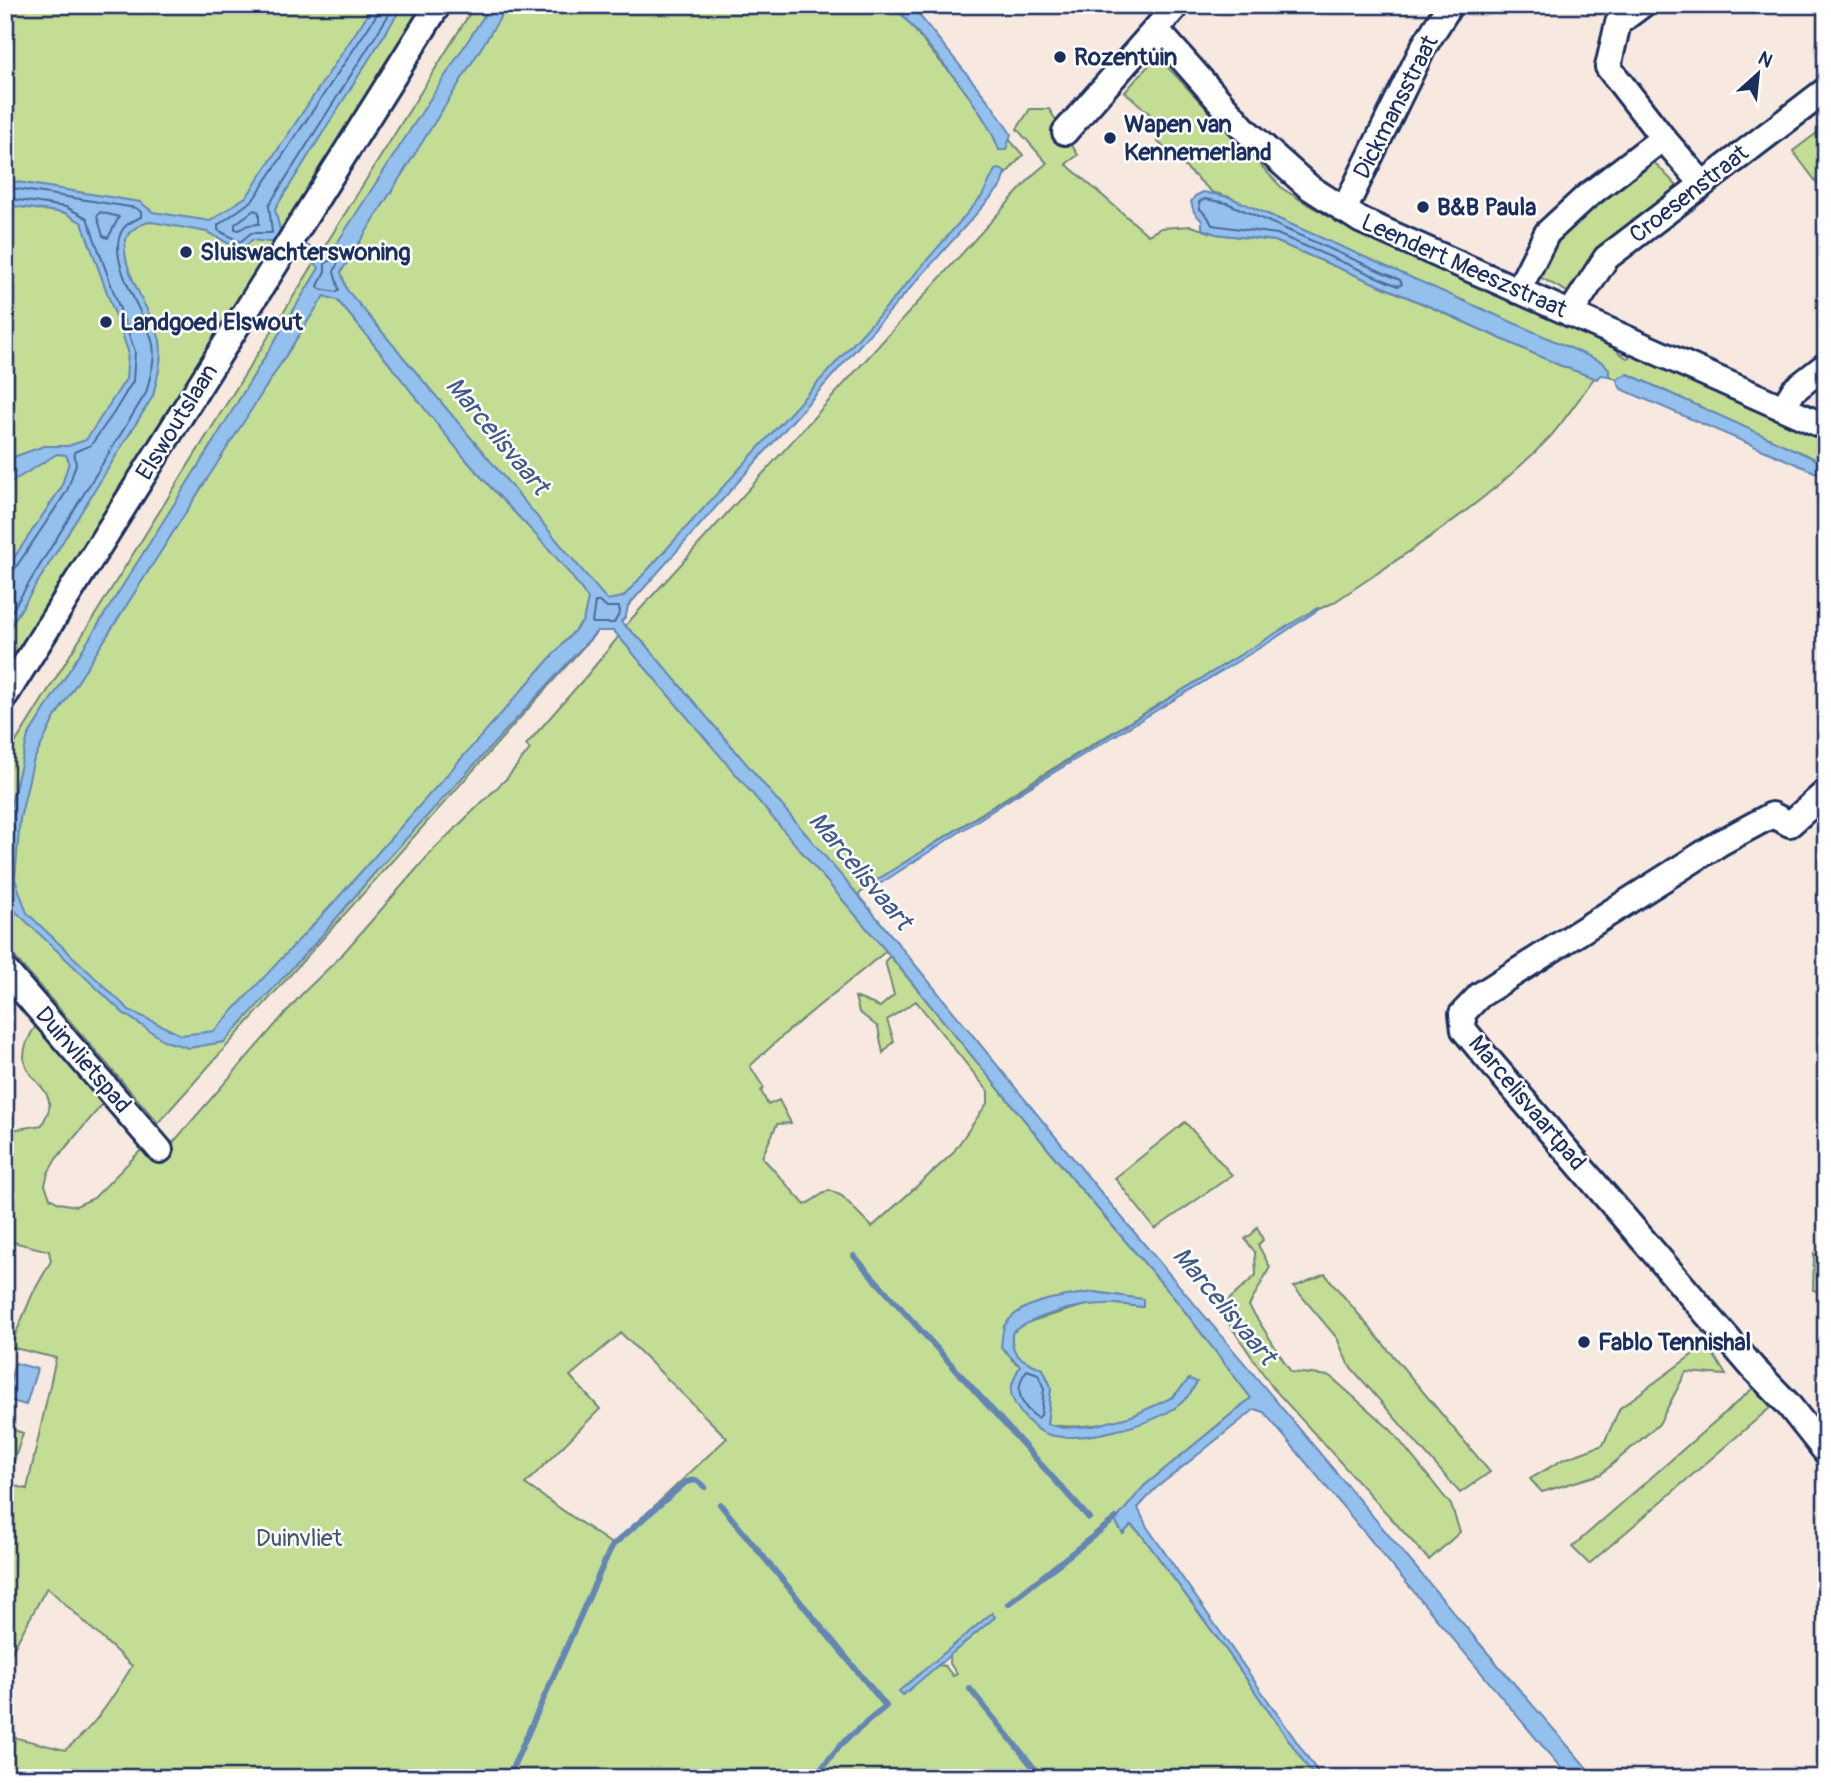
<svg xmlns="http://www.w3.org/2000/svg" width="1831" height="1783" font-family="Pangolin,sans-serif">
	<rect width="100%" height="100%" fill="#f7e9e0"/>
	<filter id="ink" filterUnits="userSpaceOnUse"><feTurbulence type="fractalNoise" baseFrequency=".0143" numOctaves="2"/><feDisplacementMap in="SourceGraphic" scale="14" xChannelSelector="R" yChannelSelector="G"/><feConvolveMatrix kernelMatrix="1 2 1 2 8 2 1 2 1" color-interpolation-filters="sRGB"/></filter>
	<g filter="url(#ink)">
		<path fill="#c4dd94" stroke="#708679" stroke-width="2" fill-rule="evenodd" d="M 5,5 L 424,5 L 5,674 Z
			M 475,5 L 895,5 L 932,52 L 1023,155 L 158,1123 L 5,946 L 5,772 L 14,745 Z
			M 1157,56 L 1283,189 L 1314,208 L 1613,342 L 1618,352 L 1627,358 L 1638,353 L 1826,440 L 1826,464 L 1628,374 L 1618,380 L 1609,376 L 1609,369 L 1601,362 L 1229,197 L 1212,192 L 1157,141 L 1168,130 L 1125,92 Z
			M 1030,109 L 1049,109 L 1078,155 L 1066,164 L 1148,235 L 1161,228 L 1191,226 L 1216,234 L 1275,241 L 1433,308 L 1559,365 L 1595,377 C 1580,397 1566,419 1550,437 C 1487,503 1408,552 1333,603 L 1319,609 L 1318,608 L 1039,777 L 869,885 L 853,900 L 886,951 L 788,1031 L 750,1066 L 764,1088 L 761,1091 L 768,1105 L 779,1100 L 791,1123 L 777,1124 L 762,1157 L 805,1205 L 829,1190 L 842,1196 L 872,1227 L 952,1154 L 988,1102 L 988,1091 L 916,1001 L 887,1020 L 894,1041 L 883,1053 L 878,1027 L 859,1012 L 855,997 L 880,1007 L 894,995 L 885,961 L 890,956 L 1080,1188 L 1176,1300 L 1251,1398 L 1144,1486 L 1123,1534 L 1131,1525 L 1141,1534 L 1229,1654 L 1315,1778 L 5,1778 L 5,1735 L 65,1750 C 95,1727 113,1697 132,1666 L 47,1587 L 5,1664 L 5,1483 L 27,1489 L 56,1358 L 10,1347 L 33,1293 L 51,1261 L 49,1251 L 5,1240 L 5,1131 L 42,1125 C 44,1120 48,1114 49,1109 C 54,1078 0,1077 37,1024 L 106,1100 L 56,1159 L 48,1173 L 45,1185 L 50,1198 L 59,1203 L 76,1206 L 94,1198 L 146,1145 L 158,1160 L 302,994 L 339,958 L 434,849 L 507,778 L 530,749 L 526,745 L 589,673 L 619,636 L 710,743 L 843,887 L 723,737 L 644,643 L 625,626 L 1034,174 L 1047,163 L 1017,129 ZM 1094,1292 L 1143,1299 L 1143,1307 L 1107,1303 L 1086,1305 L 1025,1323 L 1012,1333 C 1010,1358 1023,1360 1043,1369 L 1051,1387 L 1047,1424 C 1084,1433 1154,1417 1181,1389 L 1175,1408 L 1082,1436 L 1035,1427 L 1012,1384 L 1020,1366 L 1012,1360 L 1004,1326 C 1029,1298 1060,1298 1094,1292 ZM 621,1333 L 727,1438 L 613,1545 L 525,1484 L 600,1409 L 570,1376 ZM 992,1613 L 994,1618 L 950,1654 L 949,1662 L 957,1674 L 953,1676 L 945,1666 L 938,1665 L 900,1692 Z
			M 1826,126 L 1826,195 L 1793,151 Z
			M 1653,161 L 1678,187 L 1602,245 L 1569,293 L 1538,276 L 1552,248 L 1583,214 Z
			M 1185,1122 L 1232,1175 L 1155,1229 L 1115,1178 Z
			M 1257,1227 L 1263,1240 L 1258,1245 L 1270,1267 L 1249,1306 L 1291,1372 L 1330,1376 L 1391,1430 L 1451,1505 L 1460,1532 L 1429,1560 L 1273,1388 L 1219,1309 L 1256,1275 L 1255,1252 L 1245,1239 L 1252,1234 Z
			M 1814,1253 L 1826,1265 L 1826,1294 L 1813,1290 Z
			M 1325,1274 L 1490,1472 L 1460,1493 L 1348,1364 L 1337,1338 L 1294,1287 Z
			M 1707,1344 L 1726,1375 L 1686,1372 L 1659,1424 L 1601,1474 L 1542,1492 L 1530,1479 L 1562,1460 L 1603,1445 L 1620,1408 Z
			M 1760,1382 L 1778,1401 L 1589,1564 L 1572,1547 Z
			M 5,1427 L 23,1433 L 13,1464 L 5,1462 Z"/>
		<path fill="#94c0ee" stroke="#6486b4" stroke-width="2" fill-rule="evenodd" d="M 374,5 L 403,5 L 275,209 L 280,230 L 319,252 L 330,254 L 491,5 L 508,5 L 341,272 L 347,290 L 607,600 L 623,597 L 891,302 L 982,196 L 995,170 L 1000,169 L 1005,172 L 1001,186 L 628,606 L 626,616 L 621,622 L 644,643 L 873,913 L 1103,1195 L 1486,1651 L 1587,1768 L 1584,1776 L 1569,1778 L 1264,1412 L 1255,1409 L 1155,1489 L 1138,1508 L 1147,1527 L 1322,1778 L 1315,1778 L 1229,1654 L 1141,1534 L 1131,1525 L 1123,1534 L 1115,1521 L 1144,1486 L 1251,1398 L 1176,1300 L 1080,1188 L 886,951 L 614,631 L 597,631 L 372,876 L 319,939 L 224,1042 L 189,1048 L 165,1041 L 123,1013 L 13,909 L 5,893 L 5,828 L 28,736 L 215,439 L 319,268 L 316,264 L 277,243 L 252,240 L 241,250 L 207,232 L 152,222 C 146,222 142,224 137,227 C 101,245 156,316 160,341 C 163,360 157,378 153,396 L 5,635 L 5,571 L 61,488 L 69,462 L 66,455 L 57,454 L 5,486 L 5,460 L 44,446 L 68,446 L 86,440 L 126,379 L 128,351 L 82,223 L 65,213 L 5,205 L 5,180 L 140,202 L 153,212 L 210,221 L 247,196 ZM 324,296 L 337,300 C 382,352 423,409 468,462 C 507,508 554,548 588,599 L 583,621 L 336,900 L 214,1031 L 181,1035 L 129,1010 L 27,913 L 15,879 L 20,819 L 33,762 L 54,719 Z
			M 894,5 L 911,5 L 991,104 L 1011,134 L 1006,150 L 999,150 C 983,104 926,44 894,5 Z
			M 1203,192 L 1229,197 L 1602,362 L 1609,369 L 1609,376 L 1600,375 L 1597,379 L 1559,365 L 1433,308 L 1275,241 L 1216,234 L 1202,229 L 1202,221 L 1194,212 L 1191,202 L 1195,196 Z
			M 1628,374 L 1826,464 L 1826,477 L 1621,389 L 1617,381 L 1620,377 Z
			M 1317,608 L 1319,609 L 1271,641 L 1015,796 L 872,889 L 869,885 C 1018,791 1168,699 1317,608 Z
			M 1094,1292 L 1143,1299 L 1143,1307 C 1130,1306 1117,1303 1105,1304 C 1077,1304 1033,1316 1012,1333 C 1010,1358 1023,1360 1043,1369 L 1051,1387 L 1047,1424 L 1063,1428 L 1093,1426 L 1132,1416 L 1173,1397 L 1189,1379 L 1197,1382 C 1192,1392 1185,1401 1176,1407 C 1151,1425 1080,1443 1050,1435 C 1034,1431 1013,1408 1011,1392 C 1011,1383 1016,1374 1020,1366 L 1001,1347 C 1002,1340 1002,1330 1005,1325 C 1021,1299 1068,1296 1094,1292 Z
			M 15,1363 L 37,1369 L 26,1405 L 5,1399 Z
			M 992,1613 L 995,1617 L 903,1695 L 899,1691 Z"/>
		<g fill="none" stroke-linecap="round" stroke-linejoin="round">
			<path stroke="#4b6998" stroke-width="2" d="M 379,5 L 379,11 L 370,25 L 253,200 L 218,225 L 218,230 L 240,242 L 251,233 L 272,233 L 269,205 L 395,5
				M 5,187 L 136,208 L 141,212 L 141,217 C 135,220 127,223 123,229 C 104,257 144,312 152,340 C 157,356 150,377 146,393 L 5,622
				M 5,198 L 66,207 L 87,218 L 135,351 L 133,381 L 113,414 L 91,445 L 74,452 L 76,464 L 67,491 L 14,570 L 5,574
				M 1205,199 L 1227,203 L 1400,280 L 1402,284 L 1398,286 L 1277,234 L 1212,225 L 1208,217 L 1200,209 L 1199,202 Z
				M 254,210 L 259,212 L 259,224 L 248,225 L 239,230 L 235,229 L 235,224 Z
				M 100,212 L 119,217 L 108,238 L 103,236 L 97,216 Z
				M 334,259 L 338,262 L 334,272 L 339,290 L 336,292 L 320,289 L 318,286 L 325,271 L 325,263 Z
				M 595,602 L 599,602 L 606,607 L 619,607 L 620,612 L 614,623 L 592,623 Z
				M 5,822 L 10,823 L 12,826 L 8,878 L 11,889 L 5,893
				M 1027,1370 L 1038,1374 L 1044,1389 L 1041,1415 L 1038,1418 C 1020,1407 1013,1388 1027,1370 Z"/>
			<path stroke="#6486b4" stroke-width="6" d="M 854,1256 L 1089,1518
				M 720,1504 L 886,1706 L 841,1744 L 814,1778
				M 1008,1604 L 1116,1518
				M 970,1689 L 1042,1778
				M 508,1778 L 609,1552 L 613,1545 L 686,1482 L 696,1480 L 705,1487"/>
			<g stroke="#1b2f5e" stroke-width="30">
				<path id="minor" d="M 1642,5 L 1618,23 L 1608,67 L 1663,138 L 1702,183
					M 1156,29 L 1245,130 L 1309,187 L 1360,220 L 1826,427
					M 1065,132 L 1177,5
					M 1344,210 L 1424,46 L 1450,5
					M 1518,291 L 1547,233 L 1586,197 L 1663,138
					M 1570,314 L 1606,258 L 1826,90
					M 1783,408 L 1794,390 L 1826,365
					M 5,696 L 438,5
					M 1826,792 L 1790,824 L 1772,815 L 1720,843 L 1480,995 L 1462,1014 L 1464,1030 L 1482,1052 L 1753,1368 L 1787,1403 L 1826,1452
					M 5,970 L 160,1150"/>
			</g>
			<use href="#minor" stroke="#fff" stroke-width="24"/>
		</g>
	</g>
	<g fill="#1b2f5e" stroke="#fff" stroke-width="2.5">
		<circle cx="1060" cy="57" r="7"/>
		<circle cx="1110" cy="138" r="7"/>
		<circle cx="1423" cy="207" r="7"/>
		<circle cx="186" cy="252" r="7"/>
		<circle cx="106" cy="322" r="7"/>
		<circle cx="1584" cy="1342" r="7"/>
	</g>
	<g text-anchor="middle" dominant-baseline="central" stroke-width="5" stroke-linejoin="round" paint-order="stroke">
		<g font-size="24" font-weight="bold" fill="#1b2f5e" stroke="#fff" text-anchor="start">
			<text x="1074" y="57">Rozentuin</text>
			<text x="1124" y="124">Wapen van<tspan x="1124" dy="28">Kennemerland</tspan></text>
			<text x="1437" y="207">B&amp;B Paula</text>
			<text x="200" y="252">Sluiswachterswoning</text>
			<text x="120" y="322">Landgoed Elswout</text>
			<text x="1598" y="1342">Fablo Tennishal</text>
		</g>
		<g font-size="24" fill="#1b2f5e" stroke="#fff">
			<text transform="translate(1396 107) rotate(-63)">Dickmansstraat</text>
			<text transform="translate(1689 194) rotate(-38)">Croesenstraat</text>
			<text transform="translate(1464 266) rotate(24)">Leendert Meeszstraat</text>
			<text transform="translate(177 422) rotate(-58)">Elswoutslaan</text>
			<text transform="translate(83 1060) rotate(49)">Duinvlietspad</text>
			<text transform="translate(1527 1103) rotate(50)">Marcelisvaartpad</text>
		</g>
		<g font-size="24" fill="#455a6c" stroke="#fff">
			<text x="299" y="1538">Duinvliet</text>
		</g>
		<g font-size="26" font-style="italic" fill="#3f5a89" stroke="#fff">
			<text transform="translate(497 436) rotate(50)">Marcelisvaart</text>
			<text transform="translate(860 871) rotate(50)">Marcelisvaart</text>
			<text transform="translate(1224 1306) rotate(50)">Marcelisvaart</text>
		</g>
	</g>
	<rect width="1831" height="1783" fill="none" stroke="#fff" stroke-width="28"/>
	<rect x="14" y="14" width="1803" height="1755" fill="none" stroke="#1b2f5e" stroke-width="2.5" filter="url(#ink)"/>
	<g transform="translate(1758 74) rotate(27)" stroke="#ffffff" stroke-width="5" paint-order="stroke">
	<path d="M0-5L12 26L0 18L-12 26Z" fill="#1b2f5e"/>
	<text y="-10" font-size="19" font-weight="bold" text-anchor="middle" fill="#1b2f5e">N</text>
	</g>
</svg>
